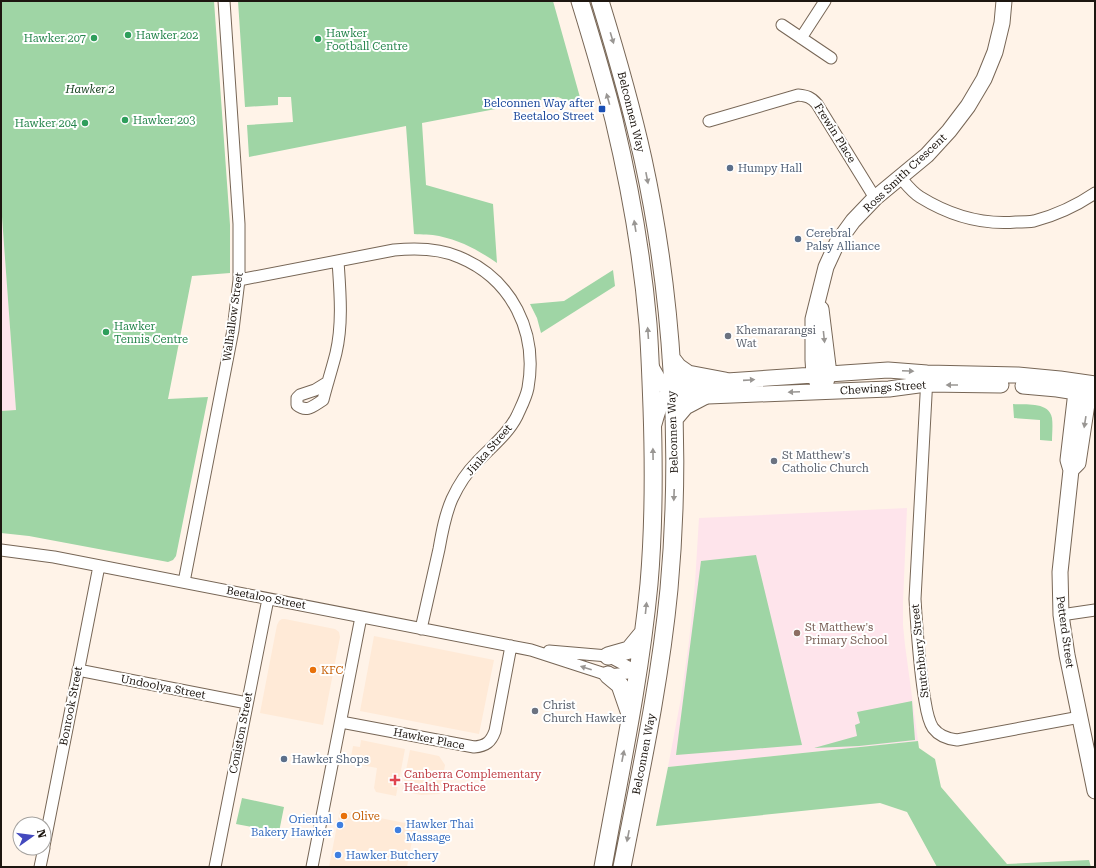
<svg xmlns="http://www.w3.org/2000/svg" width="1096" height="868" font-family="'Roboto Serif',serif">
	<rect width="100%" height="100%" fill="#fff3e8"/>
	<path fill="#ffead7" d="M 282,619 L 285,619 L 335,629 L 339,632 L 340,637 L 323,725 L 260,713 L 277,625 L 279,621 Z
		M 374,636 L 494,660 L 479,734 L 360,711 Z
		M 361,740 L 405,749 L 396,796 L 376,792 L 374,788 L 377,768 L 350,763 L 353,746 L 360,747 Z
		M 410,750 L 439,756 L 445,765 L 440,794 L 421,795 L 402,791 Z
		M 340,810 L 415,825 L 407,867 L 329,867 Z"/>
	<path fill="#fee4eb" d="M 1,203 L 16,410 L 1,411 Z
		M 907,508 L 903,602 L 903,625 L 905,645 L 918,741 L 668,767 L 681,698 L 689,641 L 695,583 L 699,518 Z"/>
	<path fill="#9fd5a5" d="M 1,1 L 214,1 L 230,225 L 230,273 L 192,276 L 168,399 L 208,397 L 176,556 L 173,560 L 168,562 L 29,536 L 1,533 L 1,411 L 16,410 L 1,203 Z
		M 238,1 L 553,1 L 583,108 L 558,97 L 422,123 L 426,185 L 493,204 L 497,263 C 478,250 462,241 439,236 C 431,234 422,235 414,234 L 406,126 L 249,157 L 247,125 L 293,122 L 291,97 L 278,97 L 278,105 L 245,107 Z
		M 613,270 L 615,286 L 541,333 L 537,318 L 530,304 L 564,301 Z
		M 1013,404 C 1025,405 1049,401 1052,418 C 1053,426 1052,434 1052,441 L 1040,440 L 1040,420 L 1014,418 Z
		M 756,555 L 802,745 L 676,755 L 701,561 Z
		M 912,701 L 915,740 L 859,746 L 814,748 L 857,736 L 855,725 L 860,723 L 857,712 Z
		M 918,741 L 919,748 L 935,759 L 941,787 L 1007,864 L 1089,860 L 1091,867 L 937,867 L 907,812 L 880,803 L 656,826 L 668,767 Z
		M 242,798 L 284,807 L 279,832 L 236,824 Z"/>
	<g fill="none" stroke-linecap="round" stroke-linejoin="round">
		<g stroke="#776656" stroke-width="13">
			<path id="street" d="M 782,25 L 831,58
				M 801,38 L 825,1
				M 709,121 L 798,95 C 807,96 811,97 817,104 L 875,198
				M 900,177 C 906,184 912,192 920,197 C 949,215 981,225 1016,222 C 1022,222 1028,222 1034,221 C 1056,215 1076,206 1095,193
				M 239,280 L 394,250 C 415,248 439,248 459,257 C 512,279 538,332 528,388 C 526,398 521,407 517,416 C 508,434 491,447 477,462 C 467,472 458,486 452,499 C 445,515 442,532 439,549 C 433,575 427,602 421,629
				M 927,377 L 915,599 C 917,632 919,663 924,695 C 926,706 927,719 933,728 C 939,736 948,739 957,740 L 1080,717
				M 328,382 L 315,390 L 300,395 L 297,398 L 297,405 C 307,413 313,406 323,400 C 327,384 332,369 336,353 C 343,323 340,291 338,261
				M 1,550 L 54,557 L 531,650 L 608,675 L 638,672
				M 184,582 L 233,330 L 239,280 L 239,224 L 224,1
				M 1061,615 L 1095,610
				M 549,651 L 608,656 L 638,672
				M 78,670 L 247,703
				M 341,722 L 474,747 C 486,746 491,742 495,731 L 511,646
				M 44,846 L 99,566
				M 40,867 L 44,848
				M 215,867 L 268,599
				M 312,867 L 361,617"/>
		</g>
		<g stroke="#776656" stroke-width="17">
			<path id="secondary" d="M 821,309 L 829,374 L 825,384
				M 650,365 L 658,379 L 665,386 L 683,397 L 889,389 L 926,384 L 1001,385
				M 1077,383 L 1068,460 L 1071,470 L 1060,572 L 1061,615 L 1067,655 L 1095,791
				M 818,384 L 814,375 L 813,360 L 813,319 L 826,267 L 837,243 L 853,221 L 875,198 L 927,155 L 949,131 L 968,106 L 984,79 L 995,52 L 1002,23 L 1004,1
				M 1023,386 L 1057,389 L 1095,395
				M 654,424 C 660,402 662,396 682,384 L 888,370 L 927,373 L 1018,375 L 1060,379 L 1095,384
				M 1071,470 L 1078,463 L 1090,384"/>
		</g>
		<g stroke="#776656" stroke-width="19">
			<path id="primary" d="M 580,1 C 592,40 604,80 614,120 C 630,187 642,255 648,324 C 650,352 651,380 652,408 C 654,467 654,526 649,584 C 640,679 620,773 603,867
				M 600,1 C 616,53 631,105 643,159 C 673,297 682,447 669,589 C 660,683 640,775 622,867
				M 671,358 L 678,367 L 688,374 L 725,381
				M 674,419 L 685,406 L 704,396
				M 608,656 L 629,650 L 643,633
				M 608,675 L 620,685 L 630,714"/>
		</g>
		<use href="#street" stroke="#fff" stroke-width="11"/>
		<use href="#secondary" stroke="#fff" stroke-width="15"/>
		<use href="#primary" stroke="#fff" stroke-width="17"/>
	</g>
	<defs><path id="oneway-solid" d="M-6-.8H1V-3.2L6.5 0L1 3.2V.8H-6Z"/></defs>
	<g fill="#999693">
		<use href="#oneway-solid" transform="translate(612 38) rotate(73)"/>
		<use href="#oneway-solid" transform="translate(608 99) rotate(-106)"/>
		<use href="#oneway-solid" transform="translate(647 178) rotate(79)"/>
		<use href="#oneway-solid" transform="translate(635 226) rotate(-99)"/>
		<use href="#oneway-solid" transform="translate(648 333) rotate(-94)"/>
		<use href="#oneway-solid" transform="translate(824 337) rotate(84)"/>
		<use href="#oneway-solid" transform="translate(908 371) rotate(3)"/>
		<use href="#oneway-solid" transform="translate(749 380) rotate(-4)"/>
		<use href="#oneway-solid" transform="translate(952 385) rotate(180)"/>
		<use href="#oneway-solid" transform="translate(794 392) rotate(178)"/>
		<use href="#oneway-solid" transform="translate(1085 422) rotate(99)"/>
		<use href="#oneway-solid" transform="translate(653 454) rotate(-91)"/>
		<use href="#oneway-solid" transform="translate(674 495) rotate(92)"/>
		<use href="#oneway-solid" transform="translate(646 608) rotate(-84)"/>
		<use href="#oneway-solid" transform="translate(586 668) rotate(-162)"/>
		<use href="#oneway-solid" transform="translate(623 756) rotate(-79)"/>
		<use href="#oneway-solid" transform="translate(628 836) rotate(101)"/>
	</g>
	<g fill="#2e9e5b" stroke="#fff" stroke-width="1.5">
		<circle cx="128" cy="35" r="4"/>
		<circle cx="94" cy="38" r="4"/>
		<circle cx="318" cy="39" r="4"/>
		<circle cx="125" cy="120" r="4"/>
		<circle cx="85" cy="123" r="4"/>
		<circle cx="106" cy="332" r="4"/>
	</g>
	<rect fill="#1a4fb4" stroke="#fff" stroke-width="1.5" x="598" y="105" width="8" height="8" rx="2"/>
	<g fill="#5c6f8a" stroke="#fff" stroke-width="1.5">
		<circle cx="730" cy="168" r="4"/>
		<circle cx="798" cy="239" r="4"/>
		<circle cx="284" cy="759" r="4"/>
	</g>
	<g fill="#6b7280" stroke="#fff" stroke-width="1.5">
		<circle cx="728" cy="336" r="4"/>
		<circle cx="774" cy="461" r="4"/>
		<circle cx="535" cy="711" r="4"/>
	</g>
	<circle fill="#8d6e63" stroke="#fff" stroke-width="1.5" cx="797" cy="633" r="4"/>
	<g fill="#e8710a" stroke="#fff" stroke-width="1.5">
		<circle cx="313" cy="670" r="4"/>
		<circle cx="344" cy="816" r="4"/>
	</g>
	<path fill="#e0444e" stroke="#fff" stroke-width="1.5" d="M393 774h4v4h4v4h-4v4h-4v-4h-4v-4h4z"/>
	<g fill="#3f7fe0" stroke="#fff" stroke-width="1.5">
		<circle cx="340" cy="825" r="4"/>
		<circle cx="398" cy="830" r="4"/>
		<circle cx="338" cy="855" r="4"/>
	</g>
	<g text-anchor="middle" dominant-baseline="central" stroke-width="4" stroke-linejoin="round" paint-order="stroke">
		<g font-size="11" fill="#27864d" stroke="#fff" text-anchor="start">
			<text x="326" y="33">Hawker<tspan x="326" dy="13">Football Centre</tspan></text>
			<text x="136" y="35">Hawker 202</text>
			<text x="86" y="38" text-anchor="end">Hawker 207</text>
			<text x="133" y="120">Hawker 203</text>
			<text x="77" y="123" text-anchor="end">Hawker 204</text>
			<text x="114" y="326">Hawker<tspan x="114" dy="13">Tennis Centre</tspan></text>
		</g>
		<g font-size="11" font-style="italic" fill="#15411e" stroke="#fff">
			<text x="90" y="89">Hawker 2</text>
		</g>
		<g font-size="11" fill="#164399" stroke="#fff" text-anchor="end">
			<text x="594" y="103">Belconnen Way after<tspan x="594" dy="13">Beetaloo Street</tspan></text>
		</g>
		<g font-size="11" fill="#1d1610" stroke="#fff">
			<text transform="translate(631 112) rotate(76)">Belconnen Way</text>
			<text transform="translate(835 133) rotate(58)">Frewin Place</text>
			<text transform="translate(905 173) rotate(-43)">Ross Smith Crescent</text>
			<text transform="translate(233 317) rotate(-82)">Walhallow Street</text>
			<text transform="translate(883 388) rotate(-4)">Chewings Street</text>
			<text transform="translate(673 432) rotate(-92)">Belconnen Way</text>
			<text transform="translate(489 450) rotate(-49)">Jinka Street</text>
			<text transform="translate(266 598) rotate(11)">Beetaloo Street</text>
			<text transform="translate(1065 632) rotate(82)">Petterd Street</text>
			<text transform="translate(920 651) rotate(-96)">Stutchbury Street</text>
			<text transform="translate(163 687) rotate(11)">Undoolya Street</text>
			<text transform="translate(71 706) rotate(-79)">Bonrook Street</text>
			<text transform="translate(241 733) rotate(-79)">Coniston Street</text>
			<text transform="translate(429 739) rotate(11)">Hawker Place</text>
			<text transform="translate(644 754) rotate(-79)">Belconnen Way</text>
		</g>
		<g font-size="11" fill="#4e5e75" stroke="#fff" text-anchor="start">
			<text x="738" y="168">Humpy Hall</text>
			<text x="806" y="233">Cerebral<tspan x="806" dy="13">Palsy Alliance</tspan></text>
			<text x="292" y="759">Hawker Shops</text>
		</g>
		<g font-size="11" fill="#5b616d" stroke="#fff" text-anchor="start">
			<text x="736" y="330">Khemararangsi<tspan x="736" dy="13">Wat</tspan></text>
			<text x="782" y="455">St Matthew's<tspan x="782" dy="13">Catholic Church</tspan></text>
			<text x="543" y="705">Christ<tspan x="543" dy="13">Church Hawker</tspan></text>
		</g>
		<g font-size="11" fill="#785e54" stroke="#fff" text-anchor="start">
			<text x="805" y="627">St Matthew's<tspan x="805" dy="13">Primary School</tspan></text>
		</g>
		<g font-size="11" fill="#c56008" stroke="#fff" text-anchor="start">
			<text x="321" y="670">KFC</text>
			<text x="352" y="816">Olive</text>
		</g>
		<g font-size="11" fill="#be3a42" stroke="#fff" text-anchor="start">
			<text x="404" y="774">Canberra Complementary<tspan x="404" dy="13">Health Practice</tspan></text>
		</g>
		<g font-size="11" fill="#366cbe" stroke="#fff" text-anchor="start">
			<text x="332" y="819" text-anchor="end">Oriental<tspan x="332" dy="13">Bakery Hawker</tspan></text>
			<text x="406" y="824">Hawker Thai<tspan x="406" dy="13">Massage</tspan></text>
			<text x="346" y="855">Hawker Butchery</text>
		</g>
	</g>
	<rect width="1096" height="868" fill="none" stroke="#1d1610" stroke-width="4"/>
	<g transform="translate(32 836) rotate(76)"><circle r="19" fill="#ffffff" stroke="#a5a29f"/>
	<path d="M0-3L7 15L0 10L-7 15Z" fill="#4349be"/>
	<text y="-6" font-size="11" font-weight="bold" text-anchor="middle" fill="#1d1610">N</text>
	</g>
</svg>
